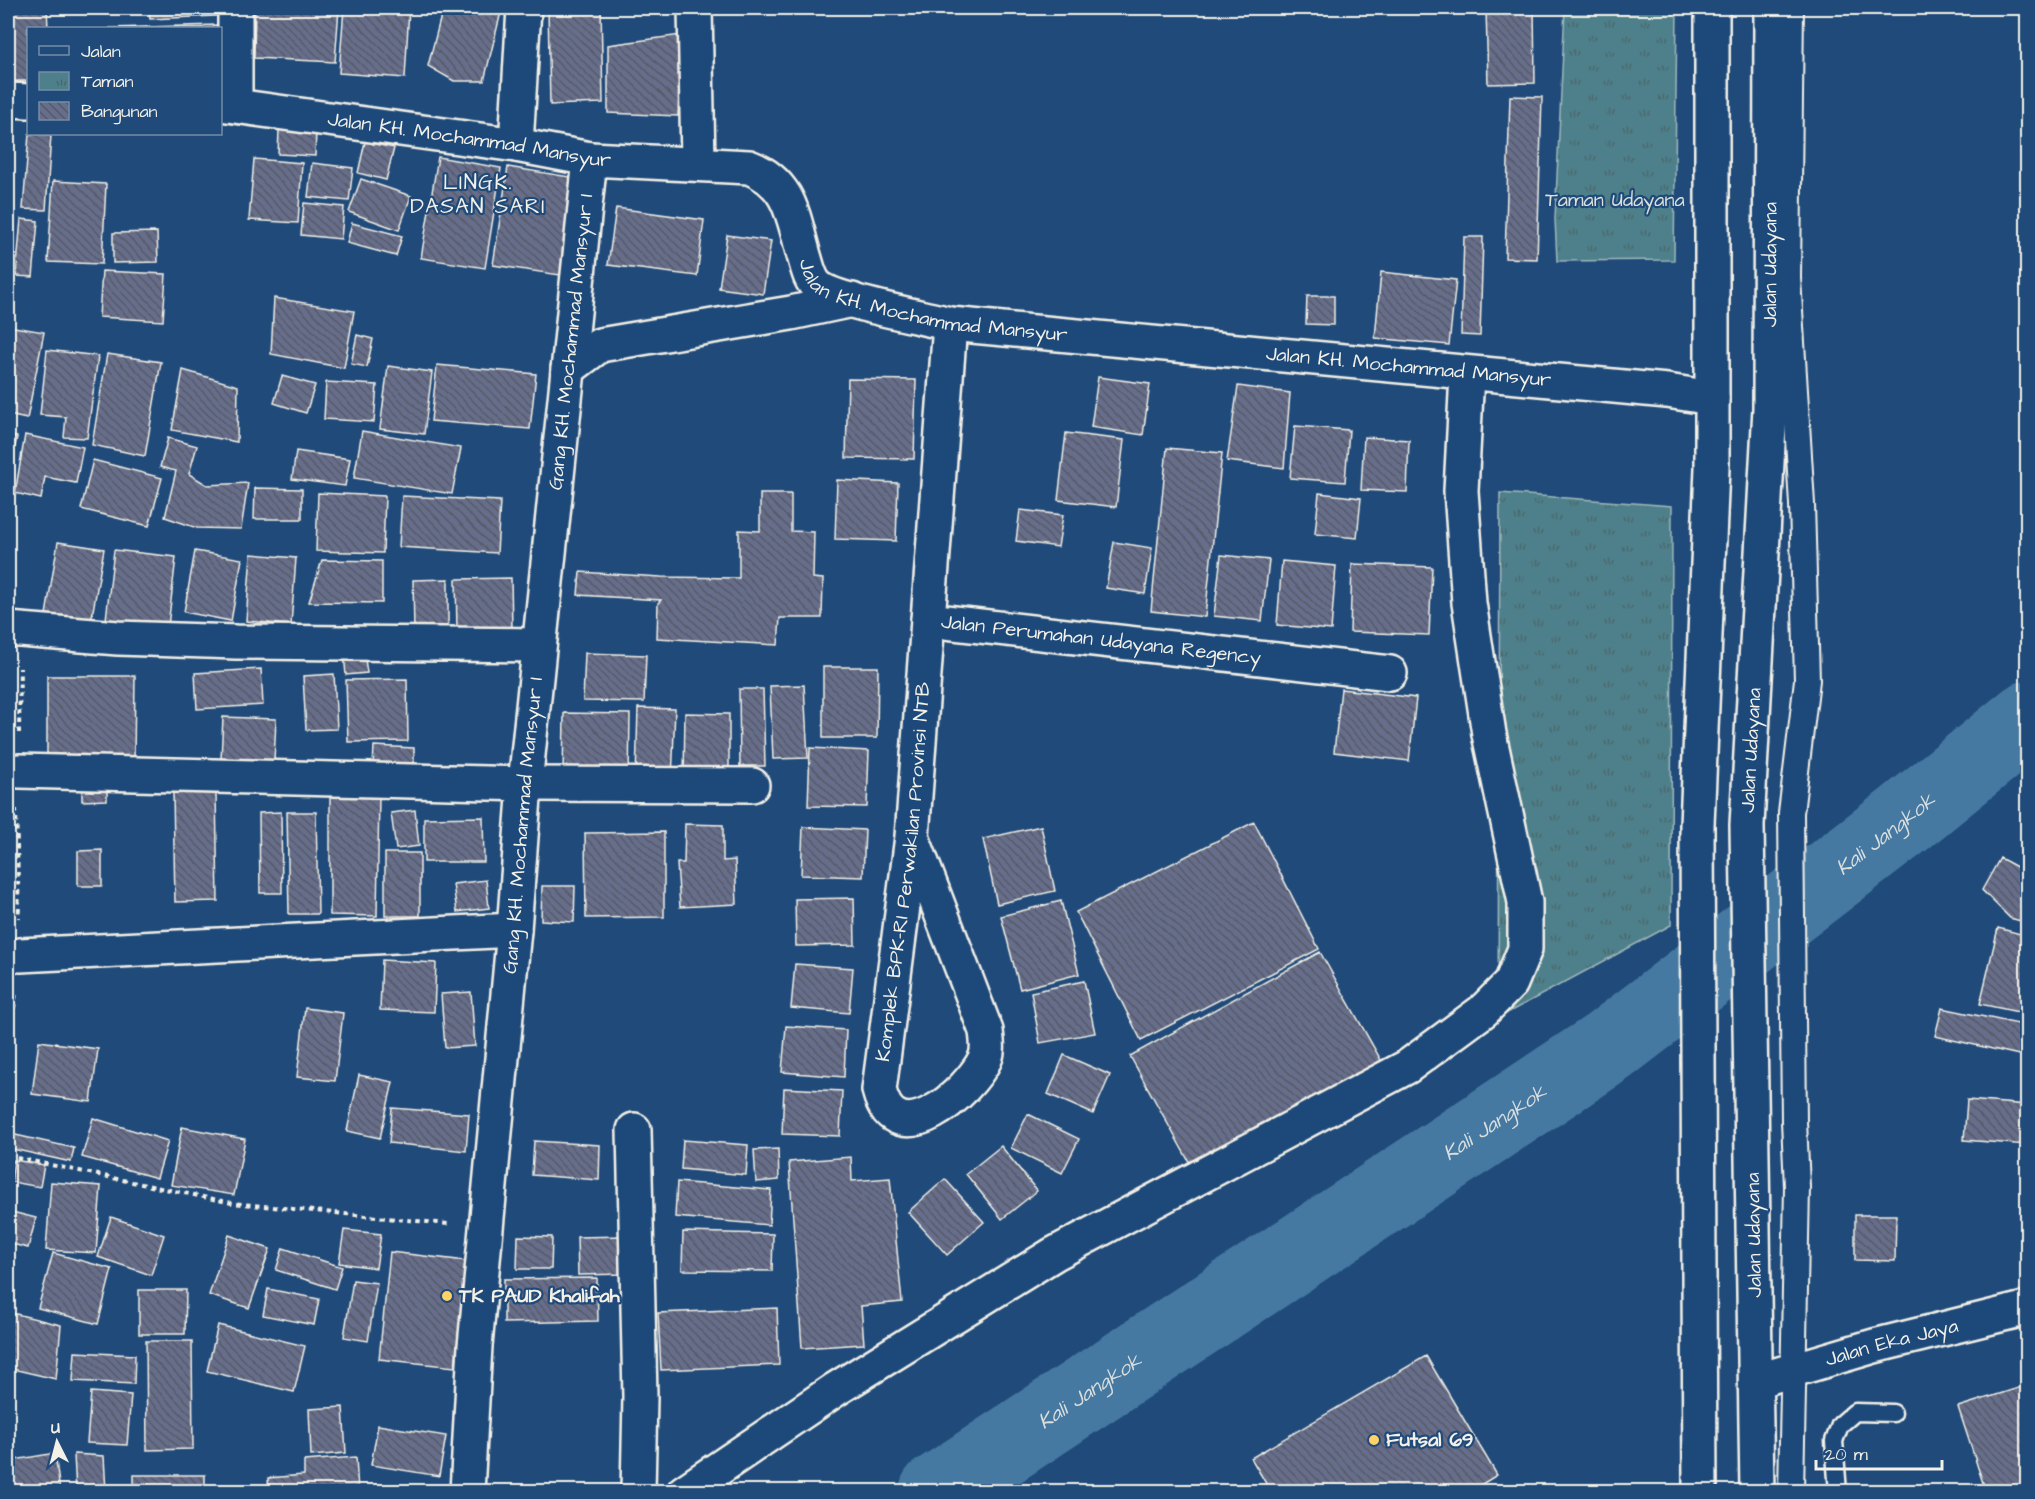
<svg xmlns="http://www.w3.org/2000/svg" width="2035" height="1499" font-family="'Architects Daughter',sans-serif">
	<defs>
		<pattern id="park-tufts" width="24" height="20" patternUnits="userSpaceOnUse" patternTransform="scale(1.5)"><rect width="24" height="20" fill="#4e808b"/><path d="M3 7l-1-3M5 7V3M7 7l1-3M15 17l-1-3M17 17v-4M19 17l1-3" fill="none" stroke="#4c676c"/></pattern>
		<pattern id="building-back-hatch" width="6" height="6" patternUnits="userSpaceOnUse" patternTransform="scale(1.5)"><rect width="6" height="6" fill="#666e8b"/><path d="M-1 5l2 2M0 0l6 6M5-1l2 2" fill="none" stroke="#565965"/></pattern>
	</defs>
	<rect width="100%" height="100%" fill="#1f4a7a"/>
	<filter id="ink" filterUnits="userSpaceOnUse"><feTurbulence type="fractalNoise" baseFrequency=".0167" numOctaves="2"/><feDisplacementMap in="SourceGraphic" scale="12" xChannelSelector="R" yChannelSelector="G"/><feConvolveMatrix kernelMatrix="1 2 1 2 8 2 1 2 1" color-interpolation-filters="sRGB"/></filter>
	<g filter="url(#ink)">
		<path fill="url(#park-tufts)" stroke="#a1b8ba" stroke-width="1.5" d="M 1565,8 L 1677,8 L 1674,260 L 1557,261 L 1555,219 Z
			M 1500,493 L 1672,506 L 1671,925 L 1498,1018 Z"/>
		<g fill="none" stroke-linecap="round" stroke-linejoin="round">
			<path stroke="#4579a2" stroke-width="76" id="s1" d="M 937,1492 L 1608,1047 L 1900,823 L 2028,719"/>
		</g>
		<path fill="url(#building-back-hatch)" stroke="#f4f1e8" stroke-width="1.5" d="M 8,8 L 47,8 L 48,28 L 28,28 L 28,81 L 8,81 Z
			M 98,8 L 144,8 L 144,11 L 98,11 Z
			M 149,8 L 215,8 L 215,16 L 150,19 Z
			M 255,8 L 339,8 L 335,62 L 254,58 Z
			M 344,8 L 409,8 L 405,78 L 339,73 Z
			M 443,8 L 502,8 L 484,81 L 454,81 L 428,66 Z
			M 548,8 L 601,8 L 603,103 L 550,105 Z
			M 1486,8 L 1534,8 L 1535,83 L 1488,84 Z
			M 218,25 L 218,28 L 109,28 Z
			M 681,35 L 678,116 L 608,113 L 608,45 Z
			M 1510,96 L 1542,97 L 1537,259 L 1505,258 Z
			M 279,130 L 316,131 L 315,156 L 278,154 Z
			M 29,134 L 51,135 L 46,210 L 23,209 Z
			M 365,142 L 394,148 L 386,180 L 358,173 Z
			M 438,157 L 501,168 L 485,268 L 421,258 Z
			M 254,159 L 302,163 L 298,223 L 249,220 Z
			M 312,163 L 353,168 L 349,201 L 308,197 Z
			M 508,167 L 576,178 L 560,275 L 493,265 Z
			M 361,179 L 411,196 L 399,230 L 349,212 Z
			M 53,181 L 106,184 L 102,264 L 48,262 Z
			M 304,203 L 344,207 L 341,239 L 301,235 Z
			M 616,208 L 704,220 L 697,276 L 608,265 Z
			M 21,219 L 38,221 L 33,277 L 16,276 Z
			M 352,223 L 402,236 L 396,256 L 347,243 Z
			M 157,232 L 158,262 L 113,263 L 113,233 Z
			M 727,235 L 771,241 L 763,294 L 719,288 Z
			M 1464,237 L 1483,237 L 1480,336 L 1461,335 Z
			M 102,271 L 166,274 L 163,321 L 99,317 Z
			M 1381,272 L 1456,280 L 1449,345 L 1375,338 Z
			M 1307,296 L 1334,296 L 1334,325 L 1306,324 Z
			M 274,298 L 354,311 L 344,368 L 271,354 Z
			M 8,326 L 44,332 L 27,419 L 8,415 Z
			M 357,335 L 373,339 L 367,367 L 351,364 Z
			M 47,350 L 98,356 L 87,438 L 64,437 L 66,417 L 40,415 Z
			M 107,354 L 161,362 L 145,456 L 92,445 Z
			M 437,365 L 536,374 L 530,429 L 431,421 Z
			M 388,366 L 432,372 L 424,434 L 380,429 Z
			M 183,370 L 238,386 L 237,442 L 172,430 Z
			M 282,376 L 315,385 L 306,413 L 274,403 Z
			M 1098,377 L 1150,384 L 1143,435 L 1091,427 Z
			M 848,379 L 916,380 L 914,459 L 846,458 Z
			M 326,382 L 377,385 L 374,422 L 324,419 Z
			M 1238,386 L 1290,393 L 1284,468 L 1227,461 Z
			M 1295,426 L 1349,430 L 1345,482 L 1290,478 Z
			M 362,431 L 461,448 L 452,494 L 354,478 Z
			M 1066,433 L 1124,440 L 1116,507 L 1058,500 Z
			M 8,435 L 17,437 L 8,478 Z
			M 25,435 L 83,447 L 76,483 L 45,477 L 41,499 L 15,493 Z
			M 1364,437 L 1409,440 L 1407,492 L 1361,490 Z
			M 168,438 L 197,446 L 189,474 L 207,485 L 248,483 L 241,529 L 197,528 L 165,517 L 176,471 L 160,467 Z
			M 1167,448 L 1222,453 L 1205,617 L 1151,611 Z
			M 296,451 L 350,459 L 345,486 L 292,479 Z
			M 93,460 L 162,478 L 149,526 L 81,509 Z
			M 837,480 L 898,483 L 896,541 L 835,539 Z
			M 255,488 L 302,489 L 302,519 L 254,519 Z
			M 318,493 L 385,496 L 383,553 L 316,551 Z
			M 1319,493 L 1361,498 L 1357,538 L 1315,534 Z
			M 760,494 L 791,494 L 791,531 L 814,532 L 813,578 L 823,579 L 822,618 L 780,618 L 778,645 L 657,638 L 658,603 L 661,600 L 578,595 L 580,572 L 661,577 L 739,578 L 739,530 L 760,531 Z
			M 402,496 L 500,501 L 497,553 L 399,547 Z
			M 1020,510 L 1063,515 L 1058,547 L 1016,541 Z
			M 58,542 L 104,549 L 91,622 L 46,615 Z
			M 1114,542 L 1152,548 L 1145,594 L 1106,588 Z
			M 114,550 L 176,557 L 167,635 L 105,628 Z
			M 195,551 L 242,559 L 231,621 L 184,612 Z
			M 251,554 L 296,558 L 291,625 L 246,621 Z
			M 1221,555 L 1269,560 L 1262,621 L 1214,616 Z
			M 322,560 L 382,561 L 382,603 L 309,602 Z
			M 1282,561 L 1336,566 L 1331,630 L 1277,625 Z
			M 1352,564 L 1432,567 L 1429,635 L 1350,632 Z
			M 511,578 L 512,629 L 457,631 L 456,579 Z
			M 448,579 L 448,630 L 414,630 L 413,580 Z
			M 364,652 L 367,673 L 346,675 L 344,654 Z
			M 585,653 L 646,655 L 644,702 L 583,701 Z
			M 823,667 L 878,667 L 877,738 L 823,738 Z
			M 261,669 L 263,705 L 197,709 L 195,673 Z
			M 334,674 L 337,729 L 306,730 L 303,676 Z
			M 47,676 L 135,676 L 134,764 L 47,764 Z
			M 407,679 L 408,741 L 348,742 L 346,680 Z
			M 804,685 L 808,758 L 773,759 L 770,686 Z
			M 739,689 L 763,689 L 765,766 L 740,766 Z
			M 1341,689 L 1416,698 L 1409,761 L 1334,752 Z
			M 638,708 L 675,709 L 672,780 L 636,779 Z
			M 564,713 L 630,714 L 629,780 L 563,779 Z
			M 685,713 L 729,714 L 729,777 L 684,777 Z
			M 223,717 L 276,719 L 274,762 L 221,760 Z
			M 374,746 L 414,748 L 414,768 L 373,767 Z
			M 810,748 L 869,751 L 867,807 L 808,806 Z
			M 82,788 L 107,788 L 107,800 L 82,801 Z
			M 173,793 L 216,793 L 218,901 L 175,902 Z
			M 330,795 L 379,796 L 377,916 L 330,915 Z
			M 415,810 L 419,846 L 396,849 L 391,813 Z
			M 281,812 L 282,893 L 260,893 L 259,813 Z
			M 287,812 L 316,812 L 318,914 L 289,914 Z
			M 483,817 L 484,862 L 424,862 L 424,818 Z
			M 1254,822 L 1319,949 L 1141,1040 L 1076,912 Z
			M 685,824 L 723,825 L 723,861 L 735,860 L 737,904 L 680,907 L 677,863 L 684,863 Z
			M 1041,826 L 1055,891 L 997,904 L 983,839 Z
			M 803,827 L 865,830 L 863,877 L 801,875 Z
			M 664,832 L 664,917 L 586,918 L 585,833 Z
			M 102,850 L 102,886 L 78,886 L 78,851 Z
			M 385,853 L 420,853 L 420,916 L 385,916 Z
			M 2000,858 L 2028,873 L 2028,923 L 2010,918 L 1982,890 Z
			M 486,880 L 489,908 L 457,912 L 453,884 Z
			M 542,886 L 575,886 L 574,922 L 541,920 Z
			M 854,898 L 855,945 L 796,946 L 795,899 Z
			M 1061,901 L 1079,974 L 1020,989 L 1001,916 Z
			M 1998,928 L 2028,936 L 2028,1014 L 1980,1004 Z
			M 1320,952 L 1382,1062 L 1192,1167 L 1130,1056 Z
			M 382,960 L 436,963 L 434,1012 L 380,1010 Z
			M 795,964 L 853,968 L 849,1013 L 791,1008 Z
			M 1084,981 L 1095,1033 L 1040,1043 L 1031,992 Z
			M 471,992 L 475,1046 L 445,1048 L 441,994 Z
			M 305,1008 L 343,1013 L 335,1081 L 297,1077 Z
			M 1942,1008 L 2028,1026 L 2028,1057 L 1935,1036 Z
			M 786,1026 L 846,1030 L 844,1077 L 782,1072 Z
			M 39,1041 L 98,1049 L 91,1102 L 32,1094 Z
			M 1064,1055 L 1110,1075 L 1093,1114 L 1048,1094 Z
			M 359,1075 L 393,1082 L 380,1138 L 347,1131 Z
			M 784,1088 L 842,1091 L 840,1136 L 782,1134 Z
			M 1967,1100 L 2028,1105 L 2028,1145 L 1964,1140 Z
			M 392,1108 L 469,1114 L 466,1151 L 389,1143 Z
			M 1028,1114 L 1079,1139 L 1062,1173 L 1011,1148 Z
			M 93,1118 L 168,1141 L 157,1178 L 82,1157 Z
			M 182,1127 L 245,1139 L 234,1195 L 171,1185 Z
			M 11,1134 L 74,1148 L 71,1162 L 8,1148 Z
			M 683,1140 L 748,1145 L 746,1175 L 681,1169 Z
			M 534,1141 L 600,1145 L 599,1180 L 532,1175 Z
			M 1001,1146 L 1037,1191 L 1002,1219 L 966,1174 Z
			M 778,1149 L 779,1180 L 756,1182 L 754,1150 Z
			M 851,1157 L 852,1181 L 890,1178 L 902,1302 L 861,1306 L 864,1344 L 802,1348 L 789,1162 Z
			M 14,1160 L 44,1165 L 40,1187 L 11,1182 Z
			M 945,1179 L 984,1222 L 947,1255 L 908,1212 Z
			M 51,1182 L 101,1186 L 96,1253 L 46,1250 Z
			M 677,1182 L 771,1190 L 769,1225 L 675,1217 Z
			M 8,1211 L 36,1218 L 28,1248 L 8,1243 Z
			M 1855,1215 L 1896,1215 L 1895,1261 L 1855,1260 Z
			M 111,1217 L 164,1235 L 151,1275 L 98,1257 Z
			M 344,1230 L 381,1234 L 376,1268 L 339,1263 Z
			M 683,1232 L 773,1234 L 772,1271 L 682,1270 Z
			M 229,1235 L 270,1249 L 249,1308 L 209,1295 Z
			M 518,1236 L 552,1237 L 551,1269 L 517,1269 Z
			M 625,1236 L 625,1274 L 578,1275 L 577,1237 Z
			M 283,1248 L 342,1267 L 335,1289 L 276,1270 Z
			M 390,1252 L 466,1261 L 455,1367 L 379,1359 Z
			M 53,1253 L 112,1269 L 98,1324 L 38,1308 Z
			M 597,1278 L 598,1321 L 504,1323 L 504,1279 Z
			M 353,1280 L 377,1283 L 368,1341 L 344,1337 Z
			M 268,1289 L 319,1299 L 314,1325 L 263,1315 Z
			M 139,1290 L 186,1290 L 185,1334 L 139,1334 Z
			M 777,1308 L 779,1365 L 661,1370 L 658,1313 Z
			M 8,1312 L 61,1325 L 56,1379 L 8,1368 Z
			M 218,1325 L 305,1346 L 294,1392 L 207,1371 Z
			M 146,1341 L 192,1341 L 193,1449 L 147,1450 Z
			M 75,1352 L 135,1355 L 134,1384 L 73,1381 Z
			M 1426,1356 L 1497,1475 L 1469,1492 L 1271,1492 L 1251,1458 Z
			M 2028,1385 L 2028,1492 L 1986,1492 L 1958,1407 Z
			M 91,1392 L 131,1395 L 127,1445 L 87,1443 Z
			M 343,1407 L 346,1453 L 311,1456 L 309,1409 Z
			M 378,1425 L 446,1436 L 439,1476 L 371,1465 Z
			M 55,1453 L 60,1492 L 11,1492 L 8,1461 Z
			M 74,1454 L 104,1456 L 106,1492 L 76,1492 Z
			M 356,1457 L 358,1492 L 269,1492 L 268,1478 L 304,1475 L 304,1461 Z
			M 134,1475 L 205,1475 L 205,1492 L 134,1492 Z"/>
		<g fill="none" stroke-linecap="round" stroke-linejoin="round">
			<g stroke="#f4f1e8" stroke-width="21">
				<path id="service" d="M 1838,1492 L 1834,1441 L 1840,1425 L 1855,1412 L 1893,1413"/>
			</g>
			<g stroke="#f4f1e8" stroke-width="28">
				<path id="pedestrian" d="M 1791,8 L 1788,278 L 1802,504 L 1807,680 L 1791,813 L 1794,1121 L 1797,1187 L 1791,1492"/>
			</g>
			<g stroke="#f4f1e8" stroke-width="38">
				<g id="minor">
					<path d="M 235,8 L 235,104"/>
					<path d="M 695,8 L 698,162"/>
					<path d="M 8,100 L 28,101"/>
					<path id="s2" d="M 220,104 L 516,145 L 590,159 L 749,167 C 792,183 793,219 805,259 C 808,269 810,280 818,287 C 837,302 923,317 950,324 L 1667,391 L 1712,398"/>
					<path d="M 516,145 L 524,8"/>
					<path id="s3" d="M 950,324 L 928,620 L 1390,673"/>
					<path d="M 568,369 L 600,345 L 791,313 L 852,300"/>
					<path d="M 8,629 L 118,638 L 236,642 L 539,645"/>
					<path d="M 19,771 L 525,784 L 752,785"/>
					<path id="s4" d="M 912,837 L 986,1031 C 987,1041 989,1050 985,1059 C 969,1092 896,1158 879,1090 L 912,837 L 928,620"/>
					<path d="M 20,955 L 514,930"/>
					<path d="M 634,1130 L 640,1397 L 638,1492"/>
					<path id="s5" d="M 1756,1381 L 1874,1346 L 2028,1308"/>
					<path id="s6" d="M 467,1492 L 475,1346 L 514,930 L 525,784 L 590,159"/>
					<path d="M 684,1492 L 836,1389 L 1054,1254 L 1407,1067 L 1483,1011 L 1511,983 L 1525,949 L 1525,902 L 1489,734 L 1469,603 L 1461,491 L 1467,374"/>
				</g>
			</g>
			<g stroke="#f4f1e8" stroke-width="38">
				<g id="secondary">
					<path d="M 1700,1492 L 1697,825 L 1712,468 L 1712,8"/>
					<path id="s7" d="M 1757,1492 L 1747,825 L 1770,408 L 1771,8"/>
				</g>
			</g>
			<path stroke="#f4f1e8" stroke-width="4" stroke-dasharray="4.5 4.5" stroke-linecap="butt" d="M 19,733 L 20,668
				M 16,809 L 19,918
				M 8,1053 L 16,992
				M 8,1156 L 232,1203 L 448,1224"/>
			<use href="#service" stroke="#1f4a7a" stroke-width="16"/>
			<use href="#pedestrian" stroke="#1f4a7a" stroke-width="24"/>
			<use href="#minor" stroke="#1f4a7a" stroke-width="33"/>
			<use href="#secondary" stroke="#1f4a7a" stroke-width="33"/>
		</g>
	</g>
	<g fill="#ffd166" stroke="#1f4a7a" stroke-width="2">
		<circle cx="447" cy="1296" r="6"/>
		<circle cx="1374" cy="1440" r="6"/>
	</g>
	<g text-anchor="middle" dominant-baseline="central" stroke-width="4.5" stroke-linejoin="round" paint-order="stroke">
		<g font-size="20" fill="#f4f1e8" stroke="#1f4a7a">
			<text stroke="none"><textPath href="#s2" startOffset="252">Jalan KH. Mochammad Mansyur</textPath></text>
			<text stroke="none"><textPath href="#s7" startOffset="1228">Jalan Udayana</textPath></text>
			<text stroke="none"><textPath href="#s2" startOffset="790">Jalan KH. Mochammad Mansyur</textPath></text>
			<text stroke="none"><textPath href="#s6" startOffset="1155">Gang KH. Mochammad Mansyur I</textPath></text>
			<text stroke="none"><textPath href="#s2" startOffset="1276">Jalan KH. Mochammad Mansyur</textPath></text>
			<text stroke="none"><textPath href="#s3" startOffset="471">Jalan Perumahan Udayana Regency</textPath></text>
			<text stroke="none"><textPath href="#s7" startOffset="742">Jalan Udayana</textPath></text>
			<text stroke="none"><textPath href="#s6" startOffset="669">Gang KH. Mochammad Mansyur I</textPath></text>
			<text stroke="none"><textPath href="#s4" startOffset="602">Komplek BPK-RI Perwakilan Provinsi NTB</textPath></text>
			<text transform="translate(1754 1235) rotate(-91)">Jalan Udayana</text>
			<text stroke="none"><textPath href="#s5" startOffset="141">Jalan Eka Jaya</textPath></text>
		</g>
		<g font-size="20" fill="#dbe0da" stroke="#1f4a7a">
			<text x="1615" y="200">Taman Udayana</text>
		</g>
		<g font-size="20" font-weight="bold" fill="#f4f1e8" stroke="#1f4a7a" text-anchor="start">
			<text x="459" y="1296">TK PAUD Khalifah</text>
			<text x="1386" y="1440">Futsal 69</text>
		</g>
		<g font-size="21" letter-spacing="1.5" fill="#f4f1e8" stroke="#1f4a7a">
			<text x="478" y="182">LINGK.<tspan x="478" dy="24">DASAN SARI</tspan></text>
		</g>
		<g font-size="21" font-style="italic" fill="#dadfde" stroke="#1f4a7a">
			<text stroke="none"><textPath href="#s1" startOffset="1155">Kali Jangkok</textPath></text>
			<text stroke="none"><textPath href="#s1" startOffset="669">Kali Jangkok</textPath></text>
			<text stroke="none"><textPath href="#s1" startOffset="183">Kali Jangkok</textPath></text>
		</g>
	</g>
	<rect width="2035" height="1499" fill="none" stroke="#1f4a7a" stroke-width="30"/>
	<rect x="15" y="15" width="2005" height="1469" fill="none" stroke="#f4f1e8" stroke-width="2" filter="url(#ink)"/>
	<rect x="27" y="27" width="195" height="108" fill="#1f4a7a" stroke="#748da6" stroke-width="1.5"/>
	<rect x="39" y="46" width="30" height="9" fill="#1f4a7a" stroke="#748da6" stroke-width="1.5"/>
	<text x="81" y="57" font-size="18" fill="#f4f1e8">Jalan</text>
	<rect x="39" y="72" width="30" height="18" fill="url(#park-tufts)" stroke="#748da6" stroke-width="1.5"/>
	<text x="81" y="87" font-size="18" fill="#f4f1e8">Taman</text>
	<rect x="39" y="102" width="30" height="18" fill="url(#building-back-hatch)" stroke="#748da6" stroke-width="1.5"/>
	<text x="81" y="117" font-size="18" fill="#f4f1e8">Bangunan</text>
	<g transform="translate(57 1442) rotate(354)" stroke="#1f4a7a" stroke-width="4.5" paint-order="stroke">
	<path d="M0-4.5L10 22L0 15L-10 22Z" fill="#f4f1e8"/>
	<text y="-9" font-size="16" font-weight="bold" text-anchor="middle" fill="#f4f1e8">U</text>
	</g>
	<path d="M1816 1460v9h126v-9" fill="none" stroke="#f4f1e8" stroke-width="3"/>
	<text x="1825" y="1460" font-size="18" fill="#f4f1e8" stroke="#1f4a7a" stroke-width="4.5" paint-order="stroke">20 m</text>
</svg>
